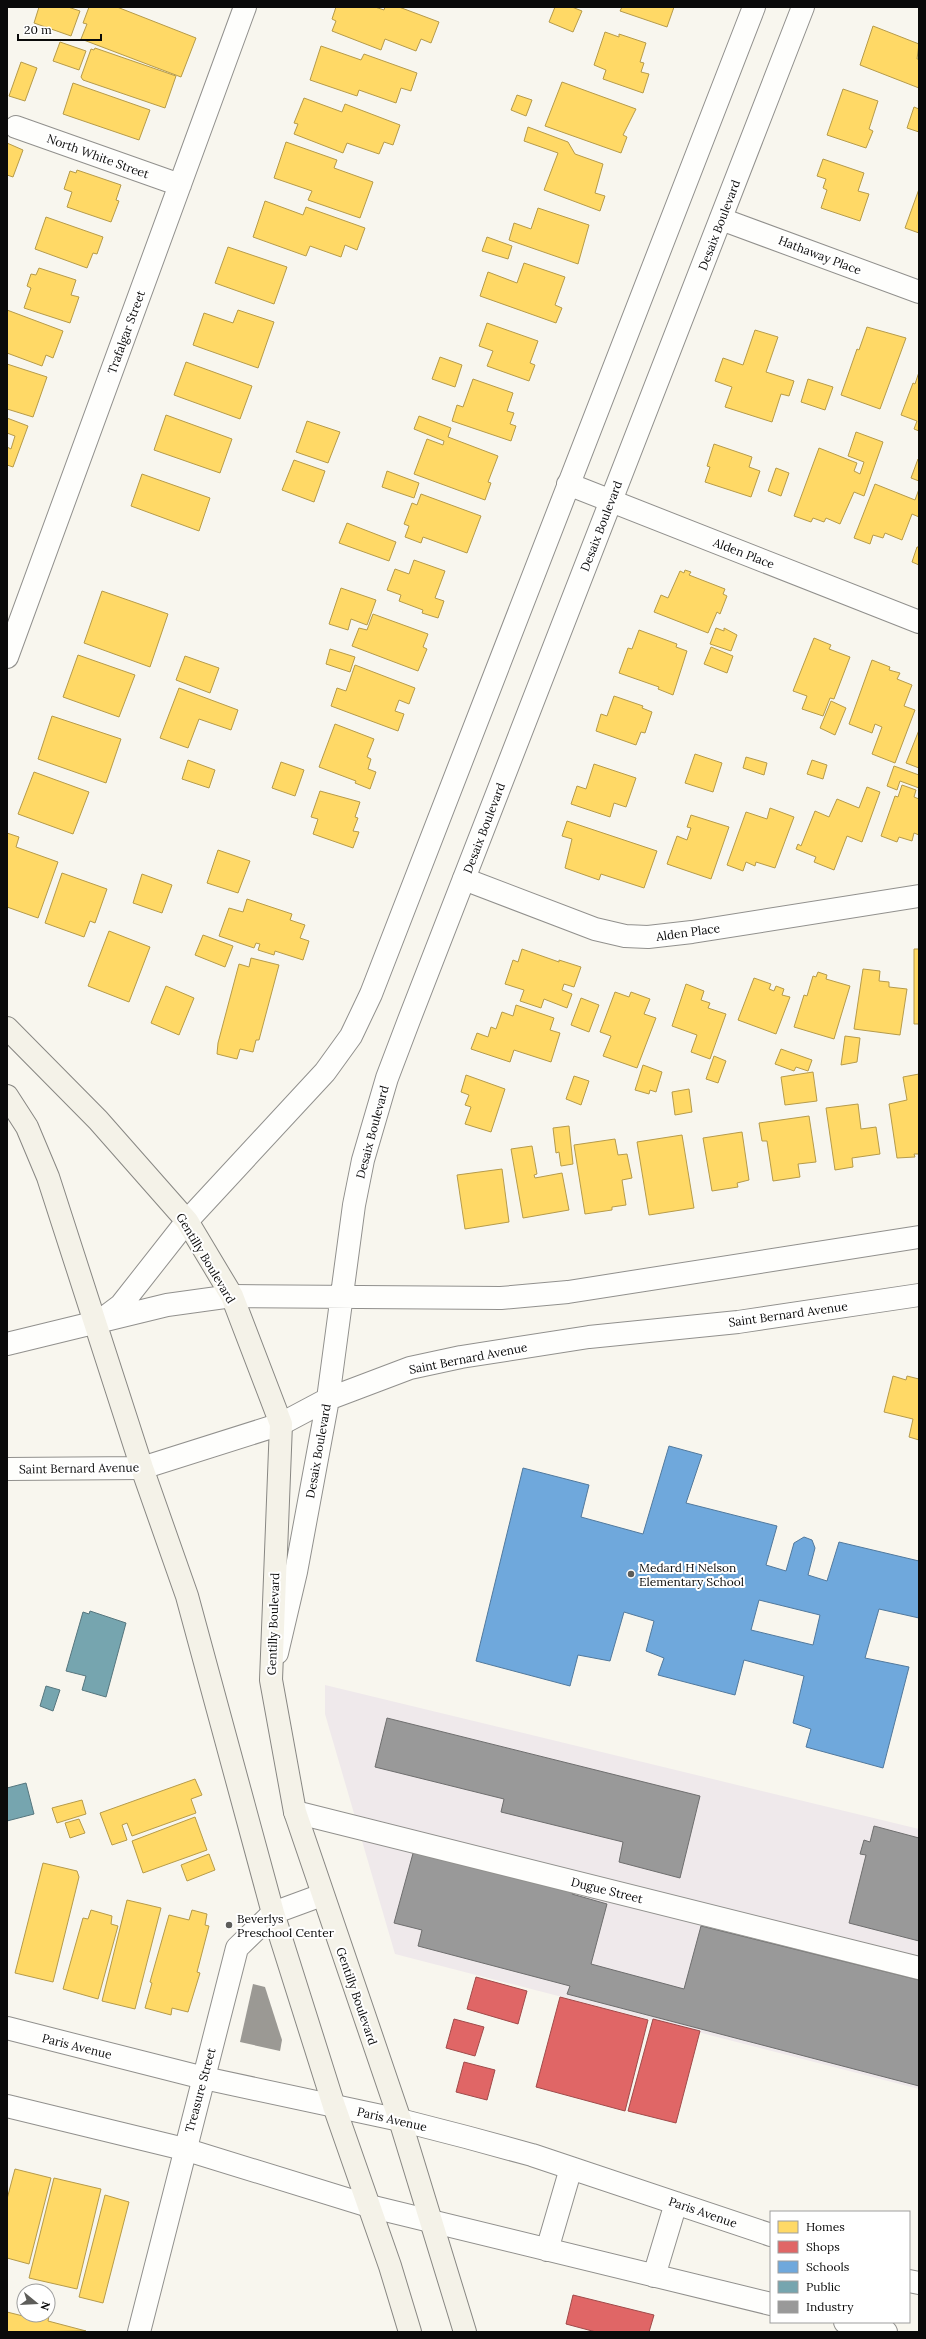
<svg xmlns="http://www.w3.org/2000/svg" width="926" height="2339" font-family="Lora,serif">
	<rect width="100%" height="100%" fill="#f8f6ee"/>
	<path fill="#efe9eb" d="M 325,1685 L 919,1829 L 919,2089 L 395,1954 L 325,1714 Z"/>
	<path fill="#ffd966" stroke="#b69b4a" d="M 39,7 L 68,7 L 80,11 L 71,36 L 34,23 Z
		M 89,7 L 117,7 L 196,38 L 181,77 L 81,39 L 87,24 L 83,23 Z
		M 336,7 L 375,7 L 384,10 L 385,7 L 399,7 L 439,22 L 431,43 L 421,39 L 416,51 L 385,39 L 381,50 L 332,31 L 336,21 L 332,19 Z
		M 555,7 L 572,7 L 582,11 L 573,32 L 549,22 Z
		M 622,7 L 674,7 L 667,27 L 620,11 Z
		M 873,26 L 919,44 L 917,59 L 919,59 L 919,88 L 860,65 Z
		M 605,32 L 619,37 L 619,34 L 646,43 L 640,62 L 644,63 L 641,72 L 649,74 L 643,93 L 603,79 L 606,70 L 594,65 Z
		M 60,42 L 86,51 L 79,70 L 53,61 Z
		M 321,46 L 361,60 L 364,54 L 417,73 L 411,91 L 401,88 L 396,103 L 359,90 L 357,96 L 310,80 Z
		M 95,48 L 176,76 L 165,108 L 83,80 L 81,77 L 91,49 L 94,50 Z
		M 21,62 L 37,68 L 25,101 L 9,96 Z
		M 562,82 L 636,109 L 623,135 L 627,137 L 621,153 L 545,126 Z
		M 73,83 L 150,110 L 139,140 L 63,114 Z
		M 843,89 L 878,101 L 869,129 L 873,131 L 866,148 L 827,135 Z
		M 517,95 L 532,100 L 526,116 L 511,110 Z
		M 304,98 L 342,112 L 345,104 L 400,125 L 393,145 L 384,142 L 379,154 L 347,143 L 343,153 L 294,134 L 298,124 L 294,123 Z
		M 914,107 L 919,109 L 919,132 L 907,128 Z
		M 528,127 L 568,142 L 575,154 L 603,164 L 595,193 L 605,196 L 600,211 L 544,190 L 558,153 L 524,141 Z
		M 286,142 L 337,160 L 334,168 L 373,182 L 360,218 L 308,200 L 312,191 L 274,178 Z
		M 7,143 L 23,150 L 13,177 L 7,175 Z
		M 823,159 L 864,173 L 858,191 L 869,194 L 860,221 L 821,208 L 827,190 L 823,188 L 826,179 L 817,176 Z
		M 77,170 L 121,185 L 116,200 L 119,201 L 111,222 L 67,207 L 72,192 L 64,189 L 70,171 L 76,173 Z
		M 919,189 L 919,233 L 905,228 Z
		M 265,201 L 303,215 L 306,207 L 365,228 L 357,250 L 345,245 L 341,257 L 310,246 L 306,256 L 253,237 Z
		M 538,208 L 589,225 L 578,264 L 509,240 L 514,223 L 531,229 Z
		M 46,217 L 103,237 L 97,254 L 93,253 L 87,268 L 35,249 Z
		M 487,237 L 512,246 L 508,259 L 482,251 Z
		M 228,247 L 287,267 L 274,304 L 215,283 Z
		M 524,263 L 565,277 L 555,305 L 562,308 L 556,323 L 480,296 L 488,272 L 517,283 Z
		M 39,268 L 76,280 L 71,295 L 79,297 L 70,323 L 24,308 L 31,288 L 27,286 L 31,274 L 36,275 Z
		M 7,310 L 63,331 L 53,358 L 46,355 L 42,366 L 7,353 Z
		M 238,310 L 274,322 L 258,368 L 193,345 L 204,313 L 233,323 Z
		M 487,323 L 538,341 L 530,363 L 535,365 L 529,381 L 487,366 L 493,351 L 479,346 Z
		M 867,327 L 906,338 L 880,409 L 841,395 L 857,349 L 859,350 Z
		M 755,330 L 778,337 L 766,372 L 794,381 L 789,396 L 781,394 L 772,422 L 725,407 L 732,387 L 715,381 L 723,358 L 743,365 Z
		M 440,357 L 462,365 L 455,387 L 432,379 Z
		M 186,362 L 252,386 L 240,419 L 174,395 Z
		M 7,364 L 47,377 L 33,417 L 7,409 Z
		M 919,372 L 919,431 L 914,429 L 917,421 L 901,415 L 913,383 L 915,384 Z
		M 473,379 L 513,393 L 507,411 L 514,413 L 510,424 L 516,426 L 511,441 L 452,421 L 457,405 L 463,407 Z
		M 808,379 L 833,387 L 825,410 L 801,402 Z
		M 166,415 L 232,439 L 220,473 L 154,450 Z
		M 419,416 L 451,428 L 448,437 L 498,456 L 488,482 L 491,483 L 485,500 L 414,474 L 427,439 L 443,445 L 444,441 L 414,429 Z
		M 7,418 L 28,426 L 13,467 L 7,465 L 7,447 L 11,449 L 15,436 L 7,433 Z
		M 307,421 L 340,432 L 328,463 L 296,452 Z
		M 856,432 L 883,442 L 864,496 L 854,492 L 840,524 L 826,518 L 824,522 L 813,518 L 811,522 L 794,516 L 819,448 L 857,463 L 854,471 L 860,474 L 864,462 L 848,456 Z
		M 714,444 L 752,457 L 749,467 L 760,471 L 751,497 L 705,482 L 710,467 L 707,466 Z
		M 918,459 L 919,460 L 919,481 L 911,478 Z
		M 294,460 L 325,471 L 314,502 L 282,490 Z
		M 776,468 L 789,473 L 781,496 L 768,491 Z
		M 387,471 L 419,483 L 414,498 L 382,487 Z
		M 142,474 L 210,498 L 199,531 L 131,506 Z
		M 875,484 L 915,500 L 919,489 L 919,517 L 912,514 L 902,540 L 885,533 L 883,538 L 873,535 L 870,544 L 854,538 Z
		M 421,494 L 481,516 L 467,553 L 423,537 L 421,543 L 405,537 L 409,526 L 404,524 L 412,503 L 417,505 Z
		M 347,523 L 396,542 L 389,561 L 339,543 Z
		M 917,547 L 919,547 L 919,565 L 912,562 Z
		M 414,560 L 445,571 L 435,598 L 444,601 L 438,618 L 422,613 L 423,610 L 399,601 L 401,595 L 387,590 L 395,569 L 409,574 Z
		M 685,570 L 691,572 L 689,575 L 725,589 L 723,594 L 727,596 L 720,614 L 717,612 L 708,633 L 654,612 L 661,595 L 668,598 L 680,571 L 684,573 Z
		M 341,588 L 376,600 L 367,625 L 351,619 L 348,630 L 329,624 Z
		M 102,591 L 168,614 L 150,667 L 84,643 Z
		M 373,614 L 428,634 L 423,647 L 427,649 L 418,671 L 352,646 L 359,628 L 367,630 Z
		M 716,628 L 724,631 L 724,628 L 737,635 L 731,651 L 710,644 Z
		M 639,630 L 677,644 L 676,647 L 687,651 L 673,695 L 658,689 L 659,687 L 619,673 L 628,648 L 632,649 Z
		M 814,638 L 831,645 L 829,649 L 850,657 L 834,699 L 830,698 L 823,716 L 802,709 L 807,696 L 793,691 Z
		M 711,647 L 733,656 L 727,673 L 704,664 Z
		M 330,649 L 355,657 L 350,672 L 326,664 Z
		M 78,655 L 135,675 L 119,717 L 63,697 Z
		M 185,656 L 219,668 L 210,693 L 176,680 Z
		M 872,660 L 890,667 L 889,670 L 900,673 L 897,679 L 912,685 L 904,706 L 915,710 L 895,763 L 872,754 L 882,727 L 875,724 L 872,733 L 849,724 Z
		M 355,665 L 415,688 L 409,704 L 399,700 L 395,711 L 404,714 L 398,731 L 331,706 L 337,688 L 346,691 Z
		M 179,688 L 238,710 L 231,730 L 199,719 L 188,748 L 160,738 Z
		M 614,696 L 643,706 L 642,708 L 652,712 L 645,733 L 641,732 L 636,745 L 596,731 L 601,714 L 607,716 Z
		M 831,701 L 846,708 L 835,735 L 820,728 Z
		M 52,716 L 121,739 L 106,783 L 38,759 Z
		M 335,724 L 374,739 L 367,757 L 371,759 L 368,769 L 376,772 L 370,789 L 355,783 L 356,781 L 319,767 Z
		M 919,730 L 919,768 L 906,763 Z
		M 695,754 L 722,763 L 713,792 L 685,783 Z
		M 746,757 L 767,763 L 764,775 L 743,768 Z
		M 188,760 L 215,770 L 209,788 L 182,779 Z
		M 812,760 L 827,765 L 823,779 L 807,774 Z
		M 281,762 L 304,770 L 295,796 L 272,788 Z
		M 594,764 L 636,778 L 626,807 L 614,803 L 610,817 L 571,804 L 577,786 L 586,789 Z
		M 894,766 L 919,775 L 919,788 L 900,781 L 897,790 L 887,786 Z
		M 34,772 L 89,792 L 73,834 L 18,814 Z
		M 902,785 L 916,790 L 914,797 L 919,799 L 919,835 L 914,833 L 912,841 L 899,837 L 897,842 L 881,836 L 895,796 L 898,797 Z
		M 867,787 L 880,792 L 862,842 L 847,836 L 834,870 L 814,862 L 816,857 L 796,849 L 798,844 L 801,846 L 815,811 L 829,817 L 837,799 L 859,808 Z
		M 320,791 L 360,802 L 355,817 L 358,818 L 353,831 L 359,832 L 353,848 L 313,834 L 318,819 L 311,817 Z
		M 770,808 L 794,817 L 775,868 L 756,862 L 755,866 L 746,862 L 743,871 L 727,865 L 746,812 L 767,819 Z
		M 691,815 L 729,827 L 711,879 L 667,864 L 677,836 L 687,840 L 691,828 L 687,827 Z
		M 567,821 L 657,851 L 644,888 L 601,874 L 599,880 L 565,868 L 572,839 L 562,836 Z
		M 7,833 L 19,837 L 16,847 L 58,862 L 38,918 L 7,907 Z
		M 218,850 L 250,861 L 238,893 L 207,883 Z
		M 62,873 L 107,889 L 95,923 L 90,921 L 84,937 L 45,923 Z
		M 142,874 L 172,885 L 162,913 L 133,903 Z
		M 247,899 L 292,914 L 290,920 L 305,925 L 300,938 L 309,941 L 303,960 L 275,951 L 274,955 L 258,950 L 260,944 L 256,943 L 254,948 L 219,936 L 229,908 L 243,912 Z
		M 109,931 L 150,947 L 129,1002 L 88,986 Z
		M 203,935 L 233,946 L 225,967 L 195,955 Z
		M 522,949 L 559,962 L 559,960 L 581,967 L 574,987 L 564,984 L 562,990 L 572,994 L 567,1008 L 544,999 L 541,1008 L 520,1001 L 524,990 L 505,984 L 513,960 L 518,962 Z
		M 914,949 L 919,949 L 919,1024 L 914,1024 Z
		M 251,958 L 279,965 L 259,1040 L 256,1040 L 253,1052 L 240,1049 L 237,1059 L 217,1054 L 218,1043 L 239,964 L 249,967 Z
		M 863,969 L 880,971 L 879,981 L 889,982 L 889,987 L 907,989 L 900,1035 L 854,1029 Z
		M 818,972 L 827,975 L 826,979 L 850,986 L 834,1039 L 794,1027 L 804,995 L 807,996 L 813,976 L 816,977 Z
		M 754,978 L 771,984 L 769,989 L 774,991 L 776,986 L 784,989 L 782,995 L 790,997 L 776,1034 L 738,1020 Z
		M 686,984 L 704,991 L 701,1000 L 710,1003 L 708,1008 L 726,1014 L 710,1059 L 691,1052 L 697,1035 L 672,1026 Z
		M 166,986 L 194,998 L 179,1035 L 151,1023 Z
		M 615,992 L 629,997 L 631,992 L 650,999 L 644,1014 L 656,1018 L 637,1068 L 603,1056 L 611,1036 L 600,1032 Z
		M 581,998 L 599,1005 L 589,1032 L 571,1025 Z
		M 516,1005 L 554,1018 L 550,1030 L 560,1033 L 551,1062 L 514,1050 L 510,1062 L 471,1049 L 477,1033 L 488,1037 L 491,1027 L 496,1029 L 502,1012 L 513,1016 Z
		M 845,1036 L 860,1038 L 857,1062 L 841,1065 Z
		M 781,1049 L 812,1060 L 808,1071 L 796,1067 L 794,1071 L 775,1064 Z
		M 714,1056 L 726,1061 L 718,1083 L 706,1079 Z
		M 643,1065 L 662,1072 L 656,1092 L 650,1090 L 649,1094 L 635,1090 Z
		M 813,1072 L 817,1101 L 785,1105 L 781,1077 Z
		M 919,1074 L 919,1154 L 914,1154 L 915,1157 L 897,1158 L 889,1104 L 907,1100 L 903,1077 Z
		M 466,1075 L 505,1089 L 491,1132 L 465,1124 L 471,1107 L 465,1105 L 469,1095 L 461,1092 Z
		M 574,1076 L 589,1081 L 581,1105 L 566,1099 Z
		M 689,1089 L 692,1112 L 675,1115 L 672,1092 Z
		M 858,1104 L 861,1129 L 876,1127 L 880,1154 L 852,1158 L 853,1167 L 835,1170 L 826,1108 Z
		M 809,1116 L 816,1162 L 798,1164 L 800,1177 L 773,1181 L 767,1141 L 762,1141 L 759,1123 Z
		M 569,1126 L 573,1164 L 561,1166 L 559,1152 L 556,1153 L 553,1128 Z
		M 742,1132 L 749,1180 L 737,1183 L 738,1187 L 712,1191 L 703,1138 Z
		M 682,1135 L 694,1208 L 649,1215 L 637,1142 Z
		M 615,1139 L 618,1155 L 627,1154 L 632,1178 L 622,1180 L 626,1205 L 612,1207 L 612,1210 L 585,1214 L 574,1145 Z
		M 532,1146 L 537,1174 L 534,1175 L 535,1178 L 562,1173 L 569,1210 L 523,1218 L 511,1149 Z
		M 502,1169 L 509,1222 L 465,1229 L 457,1175 Z
		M 893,1376 L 906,1380 L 907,1376 L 919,1379 L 919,1440 L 909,1437 L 913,1419 L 884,1412 Z
		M 195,1779 L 202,1795 L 191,1799 L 196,1813 L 132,1836 L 127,1823 L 122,1825 L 127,1840 L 112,1845 L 100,1813 Z
		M 82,1800 L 86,1814 L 57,1823 L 52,1808 Z
		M 195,1817 L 207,1850 L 143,1873 L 132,1841 Z
		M 79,1819 L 85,1833 L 70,1838 L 65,1823 Z
		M 209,1854 L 215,1870 L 187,1881 L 181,1865 Z
		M 43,1863 L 77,1871 L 79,1877 L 53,1982 L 15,1973 Z
		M 127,1900 L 161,1908 L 135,2009 L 102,2001 Z
		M 91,1910 L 112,1916 L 111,1924 L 118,1926 L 98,1999 L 63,1989 L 83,1918 L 88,1919 Z
		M 192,1910 L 207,1914 L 205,1925 L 209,1926 L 197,1972 L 200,1973 L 188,2012 L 172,2008 L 171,2015 L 145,2008 L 152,1983 L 150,1982 L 169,1915 L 189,1920 Z
		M 15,2169 L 51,2178 L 29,2264 L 7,2258 L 7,2199 Z
		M 54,2178 L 101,2189 L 77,2289 L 29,2278 Z
		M 105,2195 L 129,2202 L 103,2303 L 79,2297 Z
		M 7,2312 L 27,2317 L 27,2315 L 43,2315 L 49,2316 L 48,2321 L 86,2331 L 7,2332 Z"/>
	<path fill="#e06666" stroke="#a04a4a" d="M 476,1977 L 527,1991 L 518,2024 L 467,2009 Z
		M 560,1997 L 648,2020 L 625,2111 L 536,2087 Z
		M 454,2019 L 484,2027 L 475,2056 L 446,2048 Z
		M 653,2019 L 700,2031 L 676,2123 L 628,2111 Z
		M 464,2062 L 495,2070 L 487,2100 L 456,2092 Z
		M 573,2295 L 654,2315 L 649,2332 L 596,2332 L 566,2324 Z"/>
	<path fill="#6fa8dc" stroke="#51799d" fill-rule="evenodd" d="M 669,1446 L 702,1455 L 686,1503 L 777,1526 L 766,1565 L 786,1571 L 794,1543 L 804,1537 L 812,1540 L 815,1548 L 808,1575 L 827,1581 L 839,1542 L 919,1561 L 919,1618 L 879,1609 L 865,1658 L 909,1667 L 883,1768 L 806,1747 L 811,1729 L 793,1723 L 804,1676 L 744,1660 L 735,1695 L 658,1675 L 664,1658 L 646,1651 L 654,1621 L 624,1612 L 610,1661 L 578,1655 L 570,1686 L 476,1661 L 523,1468 L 589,1485 L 581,1517 L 643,1534 ZM 759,1600 L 820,1615 L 813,1645 L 751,1630 Z"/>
	<path fill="#76a5af" stroke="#56767e" d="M 90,1611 L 126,1623 L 106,1697 L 82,1690 L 86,1676 L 66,1671 L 83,1612 L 89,1614 Z
		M 46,1686 L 60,1690 L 53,1711 L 40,1706 Z
		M 26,1783 L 34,1814 L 7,1821 L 7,1788 Z"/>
	<path fill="#999" stroke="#6e6e6e" d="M 387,1718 L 700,1796 L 680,1878 L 619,1862 L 623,1842 L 501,1812 L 504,1799 L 375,1767 Z
		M 874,1826 L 919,1838 L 919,1941 L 849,1923 L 866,1855 L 860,1854 L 864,1840 L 870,1842 Z
		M 415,1846 L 573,1892 L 572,1894 L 607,1904 L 591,1964 L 684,1989 L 701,1926 L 919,1980 L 919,2086 L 567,1994 L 570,1986 L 418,1946 L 422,1930 L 394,1923 Z"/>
	<path fill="#9b9994" d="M 253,1984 L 265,1987 L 282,2040 L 280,2051 L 240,2042 Z"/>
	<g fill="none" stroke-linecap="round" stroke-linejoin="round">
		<g stroke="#91908d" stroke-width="24">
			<path id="minor" d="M 16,127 L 180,185
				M 721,219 L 919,292
				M 568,484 L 919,622
				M 7,657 L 245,7
				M 464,879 L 595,929 L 625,936 L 648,937 L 692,932 L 919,896
				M 295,1812 L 919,1968
				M 139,2332 L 237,1948 L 273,1913 L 322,1895"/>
		</g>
		<g stroke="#91908d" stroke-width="24">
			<path id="tertiary" d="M 97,1323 L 121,1305 L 187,1221 L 325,1072 L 351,1036 L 371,994 L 754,7
				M 7,1344 L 167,1305 L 232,1296 L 501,1298 L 568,1292 L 919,1237
				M 7,1469 L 142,1468 L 281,1424 L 328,1399 L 410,1368 L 461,1357 L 589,1337 L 738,1322 L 919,1295
				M 277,1653 L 296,1572 L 328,1399 L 354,1205 L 363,1160 L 387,1078 L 409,1020 L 803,7
				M 7,2028 L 204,2078 L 400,2120 L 466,2137 L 532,2155 L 771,2235
				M 7,2106 L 184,2149 L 369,2206 L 771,2304
				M 547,2250 L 571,2168
				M 654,2276 L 676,2203
				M 909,2281 L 919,2283
				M 845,2322 L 886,2332"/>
		</g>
		<g stroke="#888783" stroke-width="24">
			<path id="secondary" d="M 7,1028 L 98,1120 L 187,1221 L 232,1296 L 281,1424 L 271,1680 L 295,1812 L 400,2120 L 465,2332
				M 7,1096 L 27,1127 L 48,1177 L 142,1468 L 187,1596 L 273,1913 L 334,2106 L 390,2266 L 410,2332"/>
		</g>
		<use href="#minor" stroke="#fefefc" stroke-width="22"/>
		<use href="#tertiary" stroke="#fefefc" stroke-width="22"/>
		<use href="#secondary" stroke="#f4f2e8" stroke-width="22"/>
	</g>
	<g fill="#5d5d5a" stroke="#fff" stroke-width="1.5">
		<circle cx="631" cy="1574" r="4"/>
		<circle cx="229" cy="1925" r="4"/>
	</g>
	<g text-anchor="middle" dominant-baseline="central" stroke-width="4" stroke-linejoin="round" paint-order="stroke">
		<g font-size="12" fill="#0a0a0a" stroke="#fff">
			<text transform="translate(98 156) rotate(20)">North White Street</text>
			<text transform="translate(719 225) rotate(-69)">Desaix Boulevard</text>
			<text transform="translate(820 255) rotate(21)">Hathaway Place</text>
			<text transform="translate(126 332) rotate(-70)">Trafalgar Street</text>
			<text transform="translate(601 526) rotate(-69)">Desaix Boulevard</text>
			<text transform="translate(744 553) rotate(21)">Alden Place</text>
			<text transform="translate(484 828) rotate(-69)">Desaix Boulevard</text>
			<text transform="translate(688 932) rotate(-8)">Alden Place</text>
			<text transform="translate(372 1132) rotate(-75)">Desaix Boulevard</text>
			<text transform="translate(206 1258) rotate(59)">Gentilly Boulevard</text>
			<text transform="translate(788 1314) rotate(-8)">Saint Bernard Avenue</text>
			<text transform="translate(468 1358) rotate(-11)">Saint Bernard Avenue</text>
			<text transform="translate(318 1451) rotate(-80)">Desaix Boulevard</text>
			<text transform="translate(79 1468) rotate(-1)">Saint Bernard Avenue</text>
			<text transform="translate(273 1624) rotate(-88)">Gentilly Boulevard</text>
			<text transform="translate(607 1890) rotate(14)">Dugue Street</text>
			<text transform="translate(357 1996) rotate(71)">Gentilly Boulevard</text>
			<text transform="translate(77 2046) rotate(14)">Paris Avenue</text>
			<text transform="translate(200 2090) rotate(-75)">Treasure Street</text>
			<text transform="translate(392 2119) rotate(13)">Paris Avenue</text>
			<text transform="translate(703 2212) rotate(19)">Paris Avenue</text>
		</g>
		<g font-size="12" fill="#0a0a0a" stroke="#fff" text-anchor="start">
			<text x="639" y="1567">Medard H Nelson<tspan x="639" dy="14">Elementary School</tspan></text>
			<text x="237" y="1918">Beverlys<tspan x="237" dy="14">Preschool Center</tspan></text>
		</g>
	</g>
	<rect width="926" height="2339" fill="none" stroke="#0a0a0a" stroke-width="16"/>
	<rect x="770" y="2211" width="140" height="112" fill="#ffffff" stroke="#9d9d9d"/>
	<rect x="778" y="2221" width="20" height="12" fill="#ffd966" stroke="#9d9d9d"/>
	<text x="806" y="2231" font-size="12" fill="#0a0a0a">Homes</text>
	<rect x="778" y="2241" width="20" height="12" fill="#e06666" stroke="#9d9d9d"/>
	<text x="806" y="2251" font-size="12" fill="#0a0a0a">Shops</text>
	<rect x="778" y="2261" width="20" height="12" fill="#6fa8dc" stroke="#9d9d9d"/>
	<text x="806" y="2271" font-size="12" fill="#0a0a0a">Schools</text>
	<rect x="778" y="2281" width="20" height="12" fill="#76a5af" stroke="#9d9d9d"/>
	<text x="806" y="2291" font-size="12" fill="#0a0a0a">Public</text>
	<rect x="778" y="2301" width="20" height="12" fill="#999999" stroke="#9d9d9d"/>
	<text x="806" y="2311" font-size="12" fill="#0a0a0a">Industry</text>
	<g transform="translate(36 2303) rotate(108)"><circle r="19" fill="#ffffff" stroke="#9d9d9d"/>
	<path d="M0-3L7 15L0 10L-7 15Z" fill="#5d5d5a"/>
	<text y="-6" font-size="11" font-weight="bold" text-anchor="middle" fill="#0a0a0a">N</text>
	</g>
	<path d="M18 34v6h83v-6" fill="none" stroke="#0a0a0a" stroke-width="2"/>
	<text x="24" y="34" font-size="12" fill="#0a0a0a" stroke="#ffffff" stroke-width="3" paint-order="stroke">20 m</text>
</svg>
